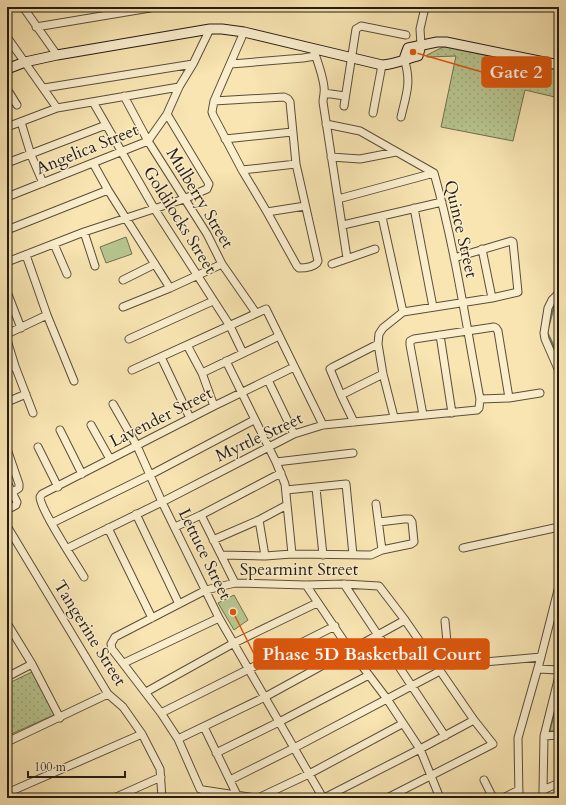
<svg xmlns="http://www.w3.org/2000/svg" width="566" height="805" font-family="Cardo,serif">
	<defs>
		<pattern id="grass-dots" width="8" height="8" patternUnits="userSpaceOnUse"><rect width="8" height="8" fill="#b8c690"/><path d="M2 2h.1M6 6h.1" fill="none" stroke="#9eaa7b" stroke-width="1.8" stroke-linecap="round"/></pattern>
	</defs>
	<rect width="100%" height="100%" fill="#f8e5b2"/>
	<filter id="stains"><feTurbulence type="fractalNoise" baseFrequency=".005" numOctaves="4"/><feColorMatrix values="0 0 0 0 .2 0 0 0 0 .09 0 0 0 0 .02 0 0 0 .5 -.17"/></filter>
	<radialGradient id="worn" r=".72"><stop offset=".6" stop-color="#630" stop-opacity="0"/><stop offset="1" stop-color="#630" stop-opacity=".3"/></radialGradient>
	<path fill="url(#grass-dots)" stroke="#6e7052" d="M 443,47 L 451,47 L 559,70 L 559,98 L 525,90 L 513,141 L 441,127 L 456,56 L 427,57 L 427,55 Z
		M 32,672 L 56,714 L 7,736 L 7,684 Z
		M 559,694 L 559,731 L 550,731 Z"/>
	<path fill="#b8c690" stroke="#6e7052" d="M 126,237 L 132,254 L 106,263 L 100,247 Z
		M 234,595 L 248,620 L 234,630 L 218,603 Z"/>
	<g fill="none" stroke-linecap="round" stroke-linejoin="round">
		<path stroke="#6e7d6d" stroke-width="2" d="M 559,299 L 555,303 L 547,332 L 559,357"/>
		<g stroke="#5a4e3b" stroke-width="9">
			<path id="minor" d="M 23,7 L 57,55
				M 36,27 L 150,8
				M 7,37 L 57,108
				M 421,45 L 420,29 L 425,7
				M 313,48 C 316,58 326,82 324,93 C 324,96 323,98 323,102 L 347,258
				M 231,64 L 303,58 L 315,56
				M 44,88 L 193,64
				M 7,89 L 17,105
				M 324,93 L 345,96
				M 124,96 L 148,141 L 207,234 L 222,264 L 256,313
				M 214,101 L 284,97 L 288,99 L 290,102 L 296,164 L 318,261 L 317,263 C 313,267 305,268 299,268 L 297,266 L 267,212 L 242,170 L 213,115 L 212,112 L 214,101 L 244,32
				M 93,102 L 154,208 L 230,326 L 243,353
				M 344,106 L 356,29 L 361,26 L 406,35
				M 373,113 L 382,65
				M 401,117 C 406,95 412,82 404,59
				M 21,122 L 31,155 L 43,183
				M 7,127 L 57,108 L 179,87
				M 225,139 L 292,132
				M 331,157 L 360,159 L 396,152
				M 7,163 L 106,125
				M 93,163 L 108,190 L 170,288
				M 242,170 L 296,164
				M 7,197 L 148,141 L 167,114 L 179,87 L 193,64 L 210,29
				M 338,199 L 434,173
				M 414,208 L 433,307
				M 267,212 L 305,206
				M 382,217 L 403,312
				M 343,225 L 442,202
				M 7,230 L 108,190
				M 84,232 L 95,266
				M 54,244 L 67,274
				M 482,249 L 492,298
				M 26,255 L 47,315 L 74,381
				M 7,262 L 84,232 L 184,199 L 207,189 L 209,184 L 167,114
				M 332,264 L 375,249
				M 123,280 L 155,264
				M 7,292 L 21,328
				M 559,293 L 552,300 L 548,308 L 544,333 L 545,339 L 559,371
				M 123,307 L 170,288 L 222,264
				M 7,334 L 47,315
				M 440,335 L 452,413
				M 129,339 L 213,301
				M 7,340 L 15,366 L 33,413
				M 187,345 L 202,373 L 214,406
				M 161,357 L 190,418
				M 226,361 L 276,462 L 285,484 L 292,554
				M 7,369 L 15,366
				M 132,370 L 266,309 L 323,425
				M 202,373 L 279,336
				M 268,380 L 294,434
				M 341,395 L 383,374
				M 480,399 L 509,398 L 540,393
				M 7,402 L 26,394
				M 113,404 L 137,446 L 162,502 L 219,618 L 323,798
				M 423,415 L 410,345 L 410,341 L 414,339 L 494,327 L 496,328 L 498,331 L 509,398
				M 394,417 L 383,374 L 378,344 L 379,334 L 383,328 L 403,312 L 492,298 L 518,292 L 513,242 L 511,241 L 454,258
				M 354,422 L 341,395 L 330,369 L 333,367 L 378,344
				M 91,425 L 110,459
				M 60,430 L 82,474
				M 38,447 L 58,487
				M 7,449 L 19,484 L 19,488 L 13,492
				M 276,462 L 353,453
				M 7,482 L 17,502 L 16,505 L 7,510
				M 316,488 L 323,555
				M 286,490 L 346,484 L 353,555
				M 376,504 L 382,550
				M 136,514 L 179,604
				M 201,515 L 235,583
				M 259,520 L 265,556
				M 52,523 L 150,475 L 254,420
				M 7,526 L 108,694 L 123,707 L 142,734 L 160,769 L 162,798
				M 175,527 L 201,515 L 281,473
				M 108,528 L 152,618
				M 213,540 L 259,520 L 287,505
				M 68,548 L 162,502 L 294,434 L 323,425 L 477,410 L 479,408 L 480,399 C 466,324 455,247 434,173 L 360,131 L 326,124
				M 463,548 L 559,527
				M 221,555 L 265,556 L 292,554 L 371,555 L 382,550 L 411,544 L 414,542 L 412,522 L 410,519 L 404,519 L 379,522
				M 84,577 C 75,562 40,509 40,497 L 42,494 L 214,406 L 294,367
				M 344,584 L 445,736
				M 306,585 L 350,650 L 387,699 L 420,749 L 440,798
				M 445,621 L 449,663 L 450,665 L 541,657
				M 7,623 L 32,664 L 60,718
				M 124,663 L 219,618
				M 538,669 L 559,670
				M 559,676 L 544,736 L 543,790 L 559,783
				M 7,677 L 32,664
				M 146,692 L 234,643 L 317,603
				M 161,713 L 335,626
				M 204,727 L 237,795
				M 544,736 L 559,735
				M 178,739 L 265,697 L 405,620
				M 7,742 L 108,694
				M 216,753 L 279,722 L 369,675
				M 230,780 L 294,748 L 440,671
				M 484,780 L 493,798
				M 7,793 L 142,734
				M 114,798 L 161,777
				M 256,798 L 203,790 L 200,789 L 178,739 L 161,713 L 112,649 L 111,644 L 115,637 L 206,590 L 235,583 L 306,585 L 344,584 L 379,586 L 405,620 L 474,720 L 493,744 L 387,798
				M 258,798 L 309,774 L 402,724
				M 324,798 L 420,749 L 474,720
				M 503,798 L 519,790
				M 519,798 L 518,738 L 541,657 L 559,586
				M 543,798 L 543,790"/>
		</g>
		<g stroke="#251b13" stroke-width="11">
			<path id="secondary" d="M 404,59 L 408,48 L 437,42 L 446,42 L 559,65
				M 7,69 L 25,62 L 57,55 L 210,29 L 222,29 L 244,32 L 382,65 C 395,64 406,59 418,56 L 421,45"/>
		</g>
		<use href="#minor" stroke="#faeecd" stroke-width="7"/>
		<use href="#secondary" stroke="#faeecd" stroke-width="9"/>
	</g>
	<g text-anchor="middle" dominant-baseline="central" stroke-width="3" stroke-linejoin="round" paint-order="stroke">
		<g font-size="17" fill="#251b13" stroke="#faeecd">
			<text transform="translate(87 149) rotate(-22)">Angelica Street</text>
			<text transform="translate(200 198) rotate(59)">Mulberry Street</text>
			<text transform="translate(180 220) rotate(58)">Goldilocks Street</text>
			<text transform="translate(461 229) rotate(77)">Quince Street</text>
			<text transform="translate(161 417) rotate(-27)">Lavender Street</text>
			<text transform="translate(259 437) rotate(-25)">Myrtle Street</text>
			<text transform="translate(205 554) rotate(64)">Lettuce Street</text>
			<text x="299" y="569">Spearmint Street</text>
			<text transform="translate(90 633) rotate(58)">Tangerine Street</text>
		</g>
	</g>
	<path fill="none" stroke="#de560c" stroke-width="1.5" d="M413 52L482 72M233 612L254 654"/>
	<g fill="#de560c" stroke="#faeecd" stroke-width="1.5">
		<circle cx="413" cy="52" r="4"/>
		<circle cx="233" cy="612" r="4"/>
	</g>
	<g fill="#de560c" stroke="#de560c" stroke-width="1.5">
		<rect x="482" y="57" width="69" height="30" rx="4"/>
		<rect x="254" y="639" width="235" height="30" rx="4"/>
	</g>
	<g font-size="18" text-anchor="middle" font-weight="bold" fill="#fff">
		<text x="516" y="78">Gate 2</text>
		<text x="372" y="660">Phase 5D Basketball Court</text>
	</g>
	<rect width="566" height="805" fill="none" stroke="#f8e5b2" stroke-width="24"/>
	<rect x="8" y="8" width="550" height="789" fill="none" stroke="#251b13" stroke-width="2"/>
	<rect x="12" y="12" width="542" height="781" fill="none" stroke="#251b13"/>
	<path d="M28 771v6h97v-6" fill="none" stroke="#251b13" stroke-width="2"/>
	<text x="34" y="771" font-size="12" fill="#251b13" stroke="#faeecd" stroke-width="3" paint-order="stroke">100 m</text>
	<rect width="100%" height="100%" filter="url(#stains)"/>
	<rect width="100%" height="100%" fill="url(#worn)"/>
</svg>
